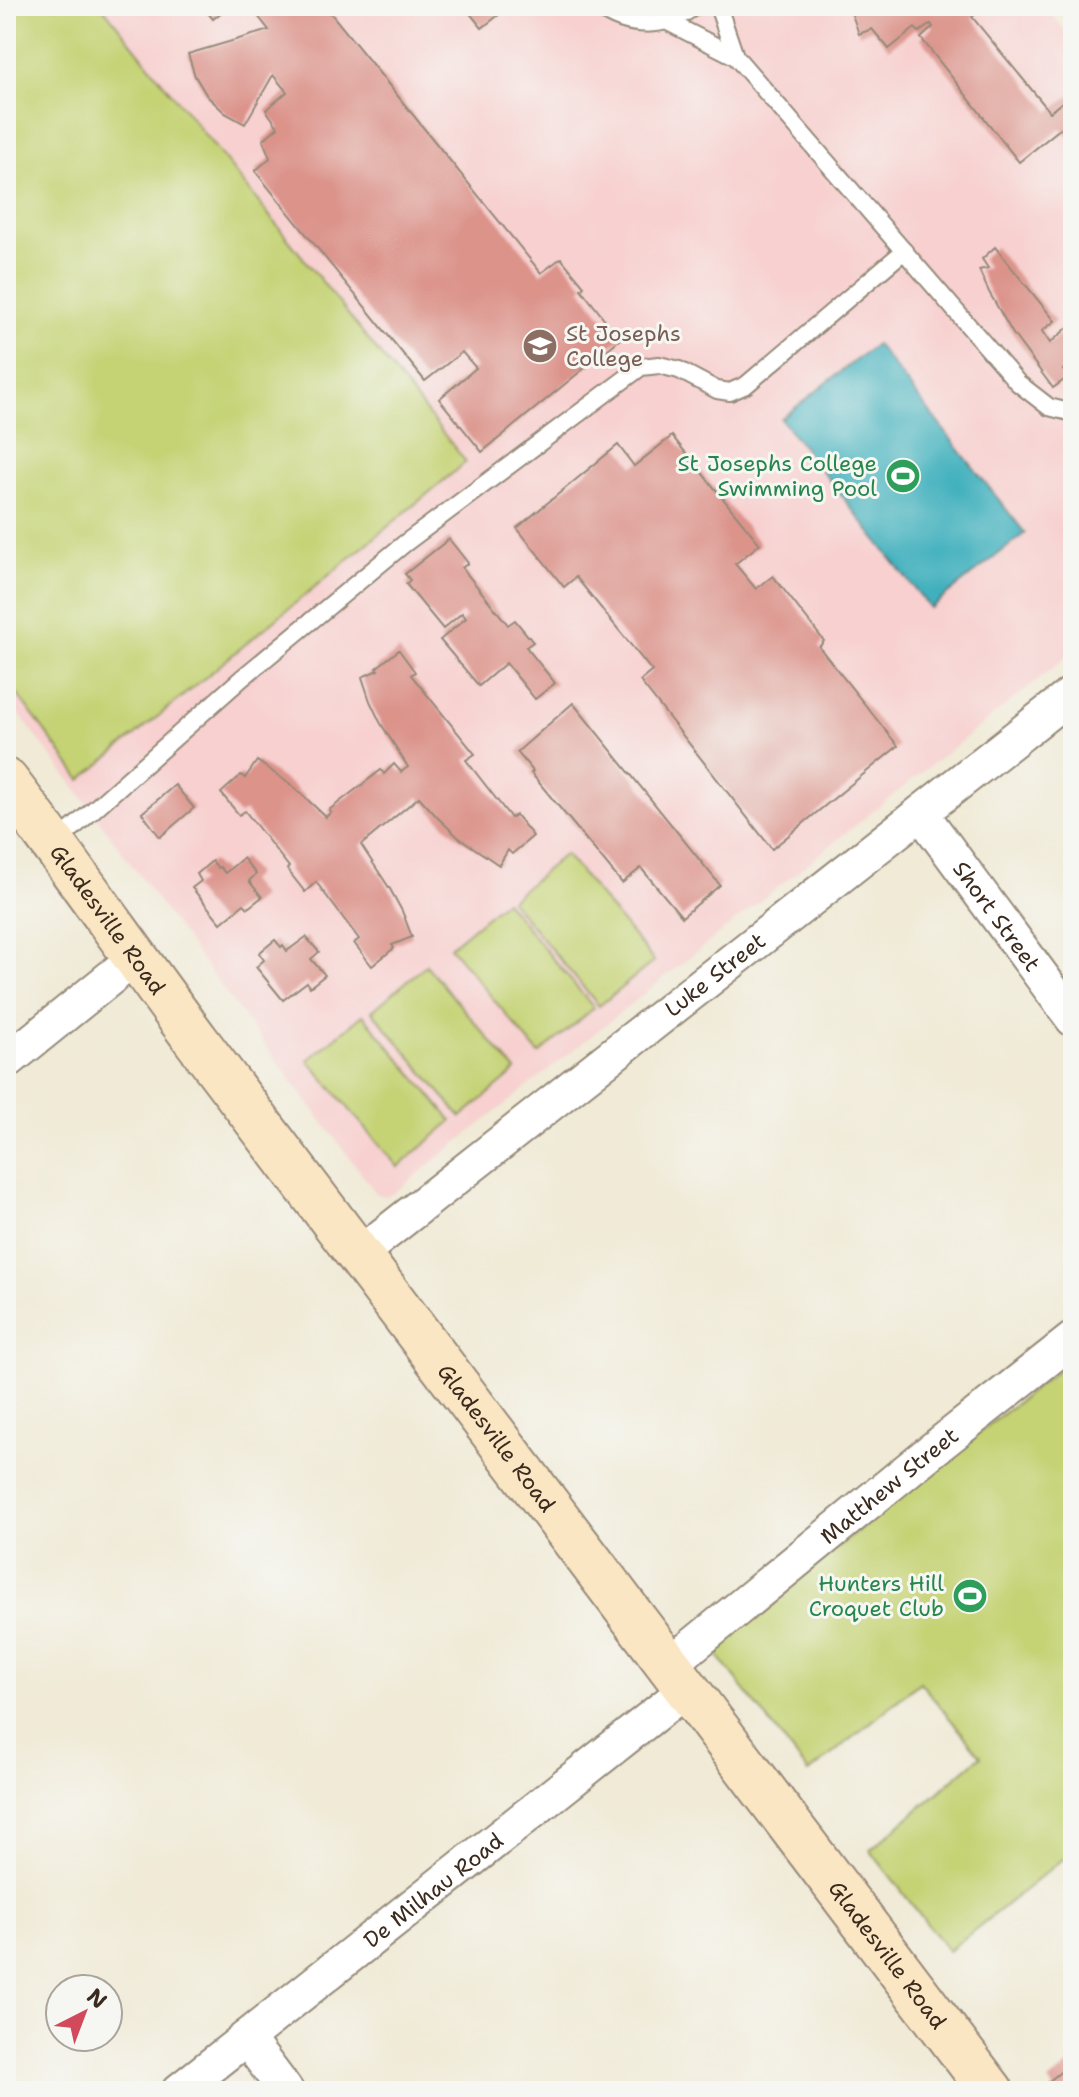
<svg xmlns="http://www.w3.org/2000/svg" width="1079" height="2097" viewBox="0 0 1079 2097" font-family="'Shantell Sans',sans-serif">
  <rect width="100%" height="100%" fill="#f6f6f2"/>
  <filter id="ink" filterUnits="userSpaceOnUse"><feTurbulence type="fractalNoise" baseFrequency=".0125" numOctaves="2"/><feDisplacementMap in="SourceGraphic" scale="16" xChannelSelector="R" yChannelSelector="G"/><feConvolveMatrix kernelMatrix="1 2 1 2 8 2 1 2 1" color-interpolation-filters="sRGB"/></filter>
  <filter id="wash" filterUnits="userSpaceOnUse"><feTurbulence type="fractalNoise" baseFrequency=".006" numOctaves="4" result="noise"/><feDisplacementMap in="SourceGraphic" scale="32" xChannelSelector="R" yChannelSelector="G"/><feGaussianBlur stdDeviation="1.8" result="paint"/><feColorMatrix in="noise" values="0 0 0 0 0 0 0 0 0 0 0 0 0 0 0 0 0 1.4 0 .05"/><feComposite in="paint" operator="in"/></filter>
  <g filter="url(#wash)">
    <rect width="100%" height="100%" fill="#f0ead6"/>
    <polygon fill="#f7d0cf" points="6,6 1045,6 1073,41 1073,652 394,1193 386,1196 377,1194 192,948 72,783 6,697"/>
    <g fill="#c5d375" stroke="#807e4a" stroke-width="2">
      <polygon points="6,6 102,6 466,462 81,780 6,679"/>
      <polygon points="565,854 654,961 599,1006 510,900"/>
      <polygon points="505,901 594,1008 539,1054 450,947"/>
      <polygon points="426,965 516,1071 461,1117 372,1011"/>
      <polygon points="363,1015 452,1121 398,1167 308,1060"/>
      <polygon points="1073,1357 1073,1860 1068,1855 948,1951 870,1850 981,1756 920,1682 809,1773 712,1648"/>
    </g>
    <polygon fill="#41b0bd" stroke="#3e6d6e" stroke-width="2" points="876,344 1025,533 930,608 781,419"/>
    <g id="blocks">
      <g fill="#db938a">
        <polygon points="202,6 229,6 213,19"/>
        <polygon points="250,6 325,6 541,273 561,258 584,286 581,289 620,339 482,452 439,399 476,368 462,352 425,381 255,171 270,158 263,140 278,127 266,110 287,92 273,75 245,124 225,113 207,96 195,76 188,54 269,30"/>
        <polygon points="464,6 510,6 482,28"/>
        <polygon points="849,6 985,6 972,17 1050,112 1073,93 1073,143 1061,128 1019,162 921,38 933,27 931,24 919,32 915,28 889,49 872,29 859,34"/>
        <polygon points="995,247 1055,321 1042,331 1050,343 1073,323 1073,376 1067,367 1063,370 1068,377 1053,388 1013,334 989,292 979,270 988,268 982,259"/>
        <polygon points="672,436 760,544 735,564 756,589 773,576 824,641 819,647 898,746 772,849 640,681 652,671 576,577 564,587 517,528 618,445 634,466"/>
        <polygon points="449,539 468,563 462,568 508,625 515,620 533,642 526,647 555,683 535,699 506,663 479,686 440,640 466,618 462,613 443,629 406,584 410,580 405,574"/>
        <polygon points="399,650 415,672 411,675 475,754 466,760 511,818 516,815 533,836 512,854 508,850 499,865 458,837 438,818 419,797 361,845 390,889 402,911 412,937 392,945 394,948 372,966 354,943 359,939 316,882 305,892 287,869 289,867 245,811 239,815 221,793 241,775 245,778 257,761 293,786 326,817 331,812 329,810 381,770 384,774 394,764 401,772 408,767 380,722 370,701 362,677 378,670 376,668"/>
        <polygon points="573,703 720,885 682,917 641,868 622,883 531,773 533,771 517,752"/>
        <polygon points="175,785 194,808 160,837 142,813"/>
        <polygon points="243,858 256,874 249,881 262,897 248,908 244,904 221,923 192,888 201,881 197,874 212,861 218,868 220,867 225,873"/>
        <polygon points="306,937 319,952 311,959 325,975 310,987 307,982 283,1000 256,967 264,960 259,953 275,940 281,947 283,945 287,951"/>
        <polygon points="1073,2062 1073,2091 1054,2091 1048,2082"/>
      </g>
    </g>
  </g>
  <g filter="url(#ink)">
    <use href="#blocks" fill-opacity="0" stroke="#968a7a" stroke-width="2"/>
    <g fill="none" stroke-linecap="round" stroke-linejoin="round">
      <defs>
        <g id="lane">
          <path d="M597,6C627,29 665,30 695,6"/>
          <polyline points="718,6 735,56"/>
          <polyline points="668,22 735,56 1018,383 1049,407 1073,413"/>
          <polyline points="56,843 242,678 404,544 641,367 659,365 679,370 717,390 730,392 746,385 904,251"/>
        </g>
        <g id="street">
          <path id="s1" d="M921,813L1073,1019"/>
          <polyline points="6,1062 135,958"/>
          <path id="s2" d="M358,1255L1073,693"/>
          <path id="s3" d="M669,1665L931,1451L1073,1339"/>
          <polyline points="246,2038 286,2091"/>
          <path id="s4" d="M179,2091L687,1689"/>
        </g>
        <g id="secondary">
          <path id="s5" d="M6,781C72,867 134,957 199,1044L991,2091"/>
        </g>
      </defs>
      <use href="#lane" stroke="#968a7a" stroke-width="20"/>
      <use href="#street" stroke="#968a7a" stroke-width="38"/>
      <use href="#secondary" stroke="#968a7a" stroke-width="48"/>
      <use href="#lane" stroke="#fff" stroke-width="16"/>
      <use href="#street" stroke="#fff" stroke-width="34"/>
      <use href="#secondary" stroke="#fbe6c4" stroke-width="44"/>
    </g>
  </g>
  <defs>
    <symbol id="school-disc" viewBox="-11 -11 22 22"><circle r="9.5" fill="#8d6e63" stroke="#f6f6f2"/><path d="M0-5L7-2L0 1L-7-2ZM-4 1L0 2.5L4 1V4Q0 6-4 4Z" fill="#fff"/></symbol>
    <symbol id="stadium-disc" viewBox="-11 -11 22 22"><circle r="9.5" fill="#2e9e5b" stroke="#f6f6f2"/><path d="M0-5a6.5 5 0 1 0 0 10a6.5 5 0 1 0 0-10ZM-3.5-1.8h7v3.6h-7Z" fill="#fff"/></symbol>
  </defs>
  <g fill-rule="evenodd">
    <use href="#school-disc" x="520" y="326" width="40" height="40"/>
    <use href="#stadium-disc" x="883" y="456" width="40" height="40"/>
    <use href="#stadium-disc" x="950" y="1576" width="40" height="40"/>
  </g>
  <g text-anchor="middle" stroke-width="6" stroke-linejoin="round" paint-order="stroke">
    <g font-size="22" fill="#785e54" stroke="#f6f6f2" text-anchor="start">
      <text x="566" y="341">St Josephs<tspan x="566" dy="25">College</tspan></text>
    </g>
    <g font-size="22" fill="#27864d" stroke="#f6f6f2" text-anchor="end">
      <text x="877" y="471">St Josephs College<tspan x="877" dy="25">Swimming Pool</tspan></text>
      <text x="944" y="1591">Hunters Hill<tspan x="944" dy="25">Croquet Club</tspan></text>
    </g>
    <g font-size="22" fill="#3b2a1e" stroke="#f6f6f2">
      <text dy="8" stroke="none"><textPath href="#s1" startOffset="128">Short Street</textPath></text>
      <text dy="8" stroke="none"><textPath href="#s5" startOffset="172">Gladesville Road</textPath></text>
      <text dy="8" stroke="none"><textPath href="#s2" startOffset="454">Luke Street</textPath></text>
      <text dy="8" stroke="none"><textPath href="#s5" startOffset="820">Gladesville Road</textPath></text>
      <text dy="8" stroke="none"><textPath href="#s3" startOffset="284">Matthew Street</textPath></text>
      <text dy="8" stroke="none"><textPath href="#s4" startOffset="324">De Milhau Road</textPath></text>
      <text dy="8" stroke="none"><textPath href="#s5" startOffset="1468">Gladesville Road</textPath></text>
    </g>
  </g>
  <rect width="1079" height="2097" fill="none" stroke="#f6f6f2" stroke-width="32"/>
  <g transform="translate(84 2013) rotate(42)"><circle r="38" fill="#f6f6f2" stroke="#aba49d" stroke-width="2"/>
  <path d="M0-6L14 30L0 20L-14 30Z" fill="#d1495b"/>
  <text y="-12" font-size="22" font-weight="bold" text-anchor="middle" fill="#3b2a1e">N</text>
  </g>
</svg>
